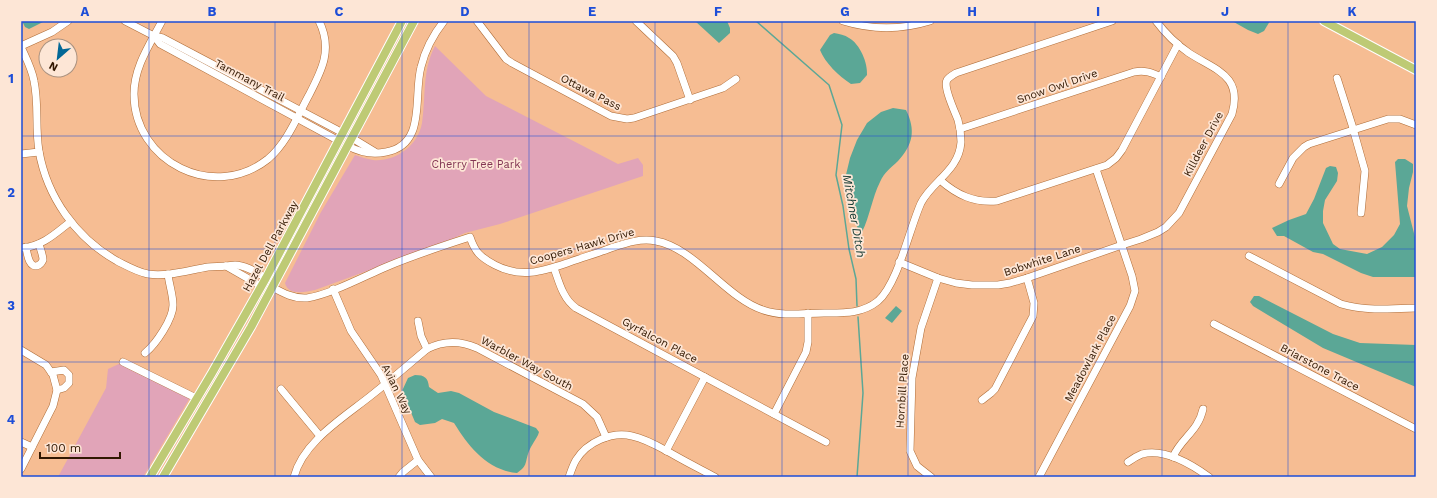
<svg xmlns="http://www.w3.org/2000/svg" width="1437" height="498" viewBox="0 0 1437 498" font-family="'Work Sans',sans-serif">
  <rect width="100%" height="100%" fill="#f6bd93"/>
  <g fill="#e1a4b8">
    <path d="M435,46L486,96L618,164L638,158L643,165V176L500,224L465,233L441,244L315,290C305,292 288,296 285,283L321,212L355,155C361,157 367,159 373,160C395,162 418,146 422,123C426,97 422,70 435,46Z"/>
    <polygon points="123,362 191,396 143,477 58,477 106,388 108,369"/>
  </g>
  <g fill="#5ba796">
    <polygon points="22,21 45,21 29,29 25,27"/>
    <polygon points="695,21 727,21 730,28 730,33 719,43"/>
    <polygon points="1232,21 1270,21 1264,31 1258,34 1248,30"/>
    <path d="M834,33C839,34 845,35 849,38C860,44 868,63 867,75L860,83L851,84C839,76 825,63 820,50L830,35Z"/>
    <path d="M893,108L906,110C916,130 913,145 898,161C890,169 885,171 880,182C872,198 870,216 862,232L858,230L854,212L844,183L850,158L857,140L867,123L881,112Z"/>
    <polygon points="1398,159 1405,159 1413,164 1413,172 1409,188 1407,206 1416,241 1416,277 1373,277 1361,273 1323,254 1313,252 1284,236 1277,236 1272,228 1289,220 1306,214 1314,199 1326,168 1330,166 1336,167 1338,173 1337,181 1325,200 1323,211 1323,223 1333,244 1340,249 1367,254 1382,247 1394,235 1400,224 1395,162"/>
    <polygon points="1254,296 1259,296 1333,334 1360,343 1416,345 1416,387 1323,348 1253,306 1250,302"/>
    <polygon points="896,306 902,311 892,323 885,318"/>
    <path d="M415,375C425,375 428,378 429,387L438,393L451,391L459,393L494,412L536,428L539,432L538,435C535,441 530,447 528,454C525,464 527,466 517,473C487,470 469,447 454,423L442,419L435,423L420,425L415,422L402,391L408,378Z"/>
  </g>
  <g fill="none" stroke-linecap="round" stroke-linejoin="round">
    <g stroke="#5ba796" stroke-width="1.5">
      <polyline points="756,21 829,85 842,125 836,175 843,206 849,249 856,279 857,306"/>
      <polyline points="857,477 863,393 858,317"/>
    </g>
    <defs>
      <g id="minor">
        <polyline points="125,21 154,36 163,38 343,133"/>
        <path d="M162,21C150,44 134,67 134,94C134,162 214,202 268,159C287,143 297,117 309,95C322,70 333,49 319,21"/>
        <polyline points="477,21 506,59 512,63 611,116 627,119 634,118 723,88 736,79"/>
        <polyline points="636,21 673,56 677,63 690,100"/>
        <path d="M843,21C872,30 901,30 930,21"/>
        <polyline points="154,36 160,44 339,141"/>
        <polyline points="21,46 52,32 68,21"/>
        <path d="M21,47C26,58 32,69 34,81C39,104 35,128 39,151C47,197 76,238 117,261C127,266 137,272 148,274C167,277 189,270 208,267C214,266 220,267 226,266C229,266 232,265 235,265C246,265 257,273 266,278"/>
        <polyline points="1337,78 1352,125 1365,171 1361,213"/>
        <path d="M960,129L1134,72C1144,70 1151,72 1161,77"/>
        <polyline points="352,138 375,152"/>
        <path d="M348,146C361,153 372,155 386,152C427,145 413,96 421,67C425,50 433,35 444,21"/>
        <polyline points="21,154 39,152"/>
        <path d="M940,180C957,195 974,203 997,201L1107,165L1116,158L1122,150L1178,44"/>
        <polyline points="1279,184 1293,158 1304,147 1309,144 1388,119 1400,119 1416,125"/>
        <path d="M26,247C27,253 29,270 39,265C41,264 42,262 43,260C43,255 40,248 39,244"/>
        <path d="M21,248C41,247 55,234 70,222"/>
        <path d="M1249,256L1341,304C1365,311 1391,309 1416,308"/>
        <path d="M899,262L938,278L956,283L972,285H998L1010,283L1027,278L1122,245L1141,239L1158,232L1166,227L1179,213L1232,114C1243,75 1215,70 1189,53C1176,44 1165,33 1156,21"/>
        <polyline points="226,266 261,286"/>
        <path d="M554,268C559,282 563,299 576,308L826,442"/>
        <path d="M272,287C283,293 294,299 307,298C329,295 365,276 386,267C414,255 442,246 470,237C475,252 480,257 495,265C522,279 543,271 570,262C584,257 598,253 611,248C626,243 640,238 656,241C695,248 726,298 763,310C783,317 804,313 824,313C843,313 862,314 878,301C898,283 909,230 921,203C932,181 959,171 961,142C961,134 960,127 958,120C955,112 943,87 947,80C949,77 953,75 956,73L1112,21"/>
        <polyline points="333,289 351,331 381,375 418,460 431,477"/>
        <polyline points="418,321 421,336 427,349"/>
        <polyline points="1214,324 1416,429"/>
        <polyline points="21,350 46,365 53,375 57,390 53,406 21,469"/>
        <path d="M145,353C156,344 173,319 173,305C173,295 169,284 168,274"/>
        <polyline points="123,362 196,398"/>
        <polyline points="51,372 64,370 69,375 69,383 64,388 57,390"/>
        <polyline points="281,389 320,436"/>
        <polyline points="982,400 991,393 995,389 1033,316 1034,303 1027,278"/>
        <polyline points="774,414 806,352 808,342 808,313"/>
        <polyline points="21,442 32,447"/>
        <polyline points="666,451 705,377"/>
        <path d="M1173,457C1181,438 1198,432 1203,409"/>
        <path d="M1128,462C1132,459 1137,456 1142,454C1165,448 1191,464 1209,477"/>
        <path d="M294,477C303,441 346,416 373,394C392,379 409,364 427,349C444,340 461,341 477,348L583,404L597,417L606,437"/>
        <polyline points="399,477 403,472 418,460"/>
        <path d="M569,477C571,471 573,465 576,460C587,442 612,431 632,436C647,439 661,448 674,455C688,463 702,470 715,477"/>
        <polyline points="931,477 917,466 910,451 912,378 921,328 938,278"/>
        <polyline points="1039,477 1130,306 1135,291 1132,276 1096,169"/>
      </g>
      <g id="major">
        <polyline points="1324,21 1416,70"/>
        <polyline points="150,477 212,373 266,278 402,21"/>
        <polyline points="163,477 251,327 414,21"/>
      </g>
    </defs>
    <use href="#minor" stroke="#af6d38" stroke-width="8"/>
    <use href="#major" stroke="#fff" stroke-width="10"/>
    <use href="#minor" stroke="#fff" stroke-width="7"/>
    <use href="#major" stroke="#beca75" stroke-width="8"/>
  </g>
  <path fill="none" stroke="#1d4ed8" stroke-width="1" stroke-opacity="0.55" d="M149,21V477M275,21V477M402,21V477M529,21V477M655,21V477M782,21V477M908,21V477M1035,21V477M1162,21V477M1288,21V477M21,136H1416M21,249H1416M21,362H1416"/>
  <g text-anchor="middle" stroke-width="3.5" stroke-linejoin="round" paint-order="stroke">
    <g font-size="11" fill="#311701" stroke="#fde6d6">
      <text transform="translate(250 80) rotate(28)" y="4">Tammany Trail</text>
      <text transform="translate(1057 86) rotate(-19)" y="4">Snow Owl Drive</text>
      <text transform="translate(591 92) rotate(27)" y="4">Ottawa Pass</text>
      <text transform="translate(1203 144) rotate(-62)" y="4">Killdeer Drive</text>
      <text transform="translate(270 246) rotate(-61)" y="4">Hazel Dell Parkway</text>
      <text transform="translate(582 246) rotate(-16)" y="4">Coopers Hawk Drive</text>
      <text transform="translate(1042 260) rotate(-18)" y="4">Bobwhite Lane</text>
      <text transform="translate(660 340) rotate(28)" y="4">Gyrfalcon Place</text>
      <text transform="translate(1090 358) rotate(-62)" y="4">Meadowlark Place</text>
      <text transform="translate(527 363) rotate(28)" y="4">Warbler Way South</text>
      <text transform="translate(1320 367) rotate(28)" y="4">Briarstone Trace</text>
      <text transform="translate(397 389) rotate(64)" y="4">Avian Way</text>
      <text transform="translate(902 391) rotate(-86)" y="4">Hornbill Place</text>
    </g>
    <g font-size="11" fill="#833654" stroke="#fde6d6">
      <text x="476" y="168">Cherry Tree Park</text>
    </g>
    <g font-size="12" font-style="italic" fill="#153a32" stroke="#fde6d6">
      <text transform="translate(854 216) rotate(80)" y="4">Mitchner Ditch</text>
    </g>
  </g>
  <rect width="1437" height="498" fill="none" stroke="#fde6d6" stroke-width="44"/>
  <g transform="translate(58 58) rotate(208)"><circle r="19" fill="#fde6d6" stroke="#ab9381"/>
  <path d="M0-3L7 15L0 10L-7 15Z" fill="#036897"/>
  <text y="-6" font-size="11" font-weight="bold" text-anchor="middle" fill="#311701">N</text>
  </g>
  <path d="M40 452v6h80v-6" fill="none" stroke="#311701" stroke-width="2"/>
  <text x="46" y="452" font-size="12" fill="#311701" stroke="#fde6d6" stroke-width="3" paint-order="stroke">100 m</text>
  <rect x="22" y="22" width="1393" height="454" fill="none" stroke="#1d4ed8" stroke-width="1.5"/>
  <g font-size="13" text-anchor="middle" font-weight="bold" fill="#1d4ed8">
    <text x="85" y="16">A</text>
    <text x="212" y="16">B</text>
    <text x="339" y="16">C</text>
    <text x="465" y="16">D</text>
    <text x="592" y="16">E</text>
    <text x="718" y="16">F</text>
    <text x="845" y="16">G</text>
    <text x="972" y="16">H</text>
    <text x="1098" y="16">I</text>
    <text x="1225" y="16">J</text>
    <text x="1352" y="16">K</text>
    <text x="11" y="83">1</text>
    <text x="11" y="197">2</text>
    <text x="11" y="310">3</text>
    <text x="11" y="424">4</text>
  </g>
</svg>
